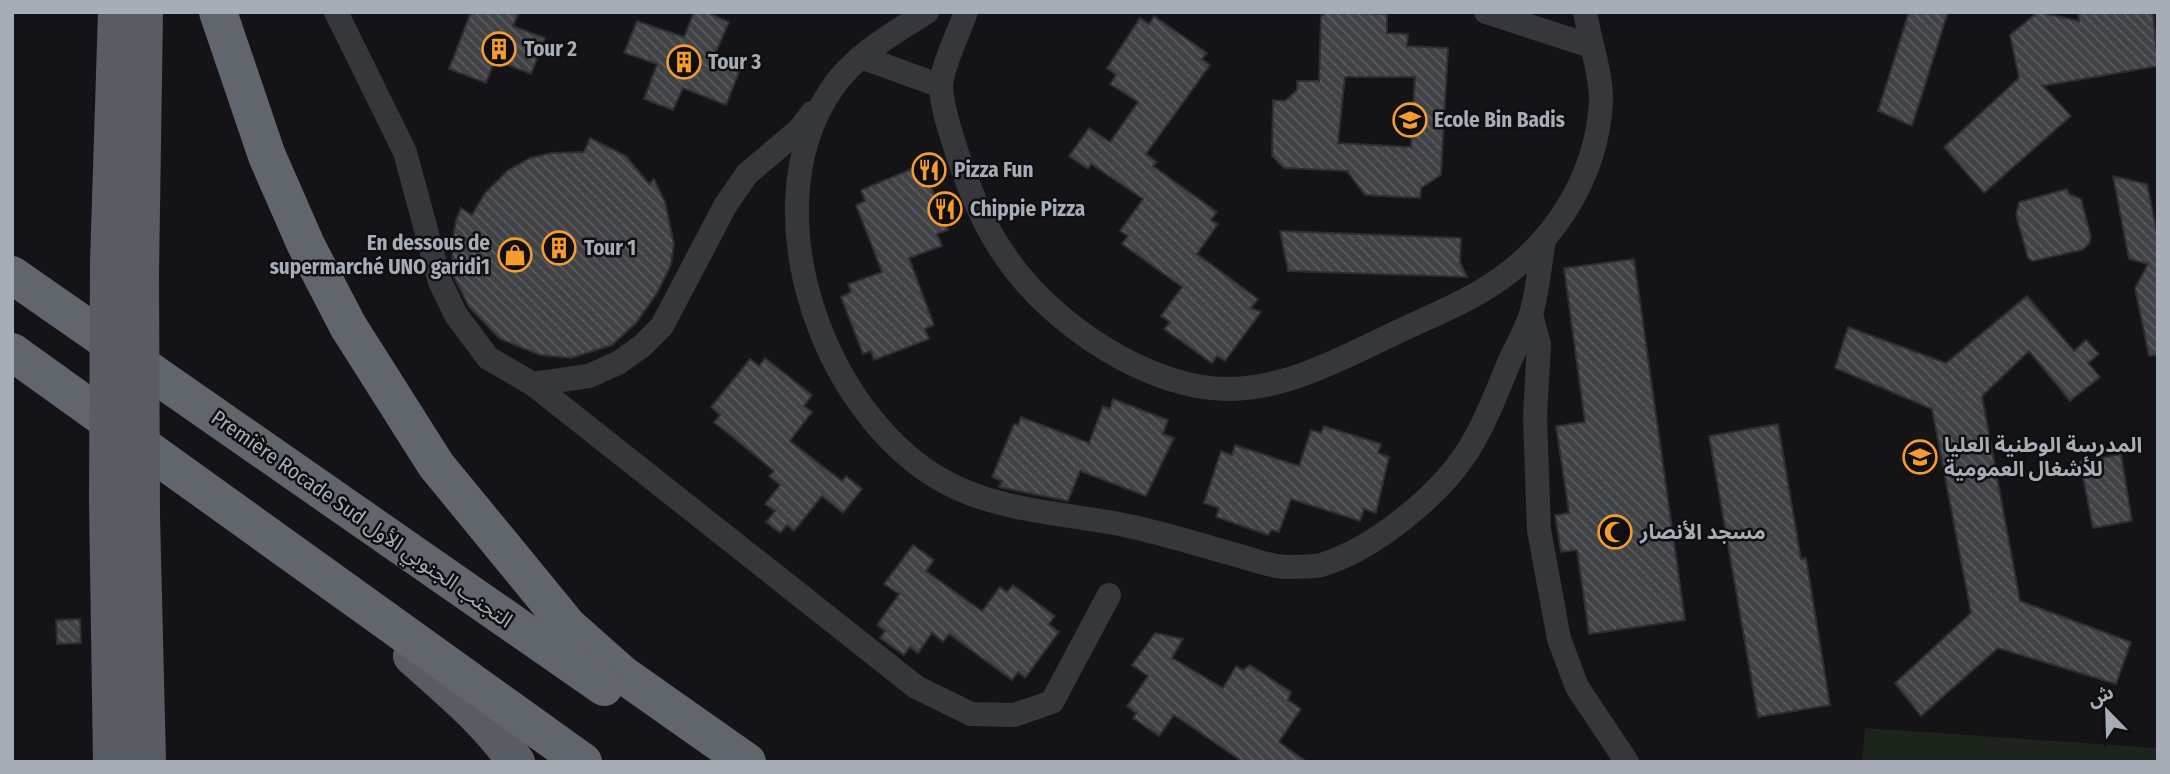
<svg xmlns="http://www.w3.org/2000/svg" width="2170" height="774" viewBox="0 0 2170 774" font-family="'Fira Sans Condensed','Noto Sans Arabic',sans-serif">
  <defs>
    <pattern id="building-back-hatch" width="6" height="6" patternUnits="userSpaceOnUse" patternTransform="scale(1.75)"><rect width="6" height="6" fill="#404246"/><path d="M-1 5l2 2M0 0l6 6M5-1l2 2" fill="none" stroke="#595b5e"/></pattern>
  </defs>
  <rect width="100%" height="100%" fill="#141416"/>
  <polygon fill="#1c241c" points="1865,728 2158,748 2158,762 1862,762"/>
  <g fill="url(#building-back-hatch)" stroke="#2e2e32" stroke-width="2" fill-rule="evenodd">
    <polygon points="471,12 519,12 513,26 545,38 531,74 495,60 486,83 449,69"/>
    <polygon points="694,12 706,12 729,22 712,61 739,72 726,105 683,88 673,110 644,99 657,64 624,53 637,21 684,37"/>
    <path d="M1328,12L1387,14V33L1408,34L1407,46L1448,48L1441,175L1421,188L1420,198L1365,195L1347,171L1284,168L1272,156L1273,100L1285,101L1297,90V81H1319L1321,16ZM1345,77H1415L1411,147L1338,143Z"/>
    <polygon points="1909,12 1948,12 1912,126 1878,111"/>
    <polygon points="2038,12 2079,21 2078,12 2153,12 2158,66 2043,86 2071,116 1984,193 1944,147 2019,78 2010,35"/>
    <polygon points="1154,16 1207,53 1202,59 1210,65 1146,154 1157,162 1153,166 1217,212 1211,220 1218,224 1197,254 1258,299 1251,308 1261,312 1225,361 1217,356 1212,363 1164,329 1170,322 1161,316 1182,287 1122,244 1128,236 1120,231 1143,199 1091,164 1088,169 1069,156 1089,128 1110,142 1138,102 1110,84 1116,75 1107,68 1140,18 1149,24"/>
    <polygon points="590,138 626,156 649,184 654,179 665,202 674,244 671,265 657,293 636,323 612,345 571,358 540,355 500,339 469,307 453,275 452,243 456,220 461,208 472,215 485,193 507,171 530,158 551,153 584,152"/>
    <polygon points="911,169 914,177 926,173 948,230 937,234 942,246 909,258 934,325 925,329 929,339 874,360 871,351 863,354 841,297 851,292 848,284 882,272 856,205 865,201 861,190"/>
    <polygon points="2113,176 2147,184 2158,237 2158,355 2149,356 2135,288 2148,264 2129,259"/>
    <polygon points="2067,189 2069,194 2081,199 2091,237 2089,244 2082,250 2033,261 2028,258 2016,215 2019,202"/>
    <polygon points="1280,231 1461,238 1460,262 1467,277 1288,271"/>
    <polygon points="1634,259 1685,620 1589,634 1577,550 1561,552 1555,515 1569,513 1556,426 1585,422 1564,268"/>
    <polygon points="2027,296 2074,351 2086,340 2099,354 2088,363 2100,377 2070,401 2029,351 1982,396 2020,601 2131,642 2116,684 1998,648 1921,716 1895,683 1971,613 1932,409 1835,368 1848,327 1946,363"/>
    <polygon points="765,358 812,395 804,406 812,412 790,441 842,481 846,476 862,489 843,513 822,496 794,531 787,525 780,533 766,522 775,511 765,504 780,485 769,476 774,471 714,422 720,415 711,407 750,359 759,366"/>
    <polygon points="1113,399 1168,420 1163,434 1174,438 1146,496 1080,471 1068,501 999,487 1002,481 992,477 1014,424 1018,425 1021,417 1089,443 1103,406 1110,409"/>
    <polygon points="1778,424 1801,559 1806,558 1830,705 1758,717 1709,436"/>
    <polygon points="1324,426 1381,444 1378,453 1389,457 1376,513 1364,509 1360,521 1291,499 1279,532 1272,530 1268,535 1216,517 1219,508 1204,503 1221,451 1232,455 1235,445 1299,466 1311,430 1321,433"/>
    <polygon points="2121,454 2132,521 2093,528 2080,462"/>
    <polygon points="913,545 934,560 926,571 982,611 1000,587 1007,592 1013,585 1055,616 1049,624 1059,632 1025,678 1018,672 1012,680 949,634 943,642 932,633 918,653 910,647 904,655 880,638 885,631 877,625 899,594 884,584"/>
    <polygon points="80,619 81,643 57,644 56,620"/>
    <polygon points="1155,633 1183,639 1172,658 1223,688 1236,666 1243,670 1250,665 1291,692 1288,700 1301,709 1279,742 1307,762 1243,762 1174,715 1159,736 1133,718 1136,713 1127,706 1148,676 1132,665"/>
  </g>
  <g fill="none" stroke-linecap="round" stroke-linejoin="round">
    <g stroke="#35373b" stroke-width="24">
      <polyline points="336,12 405,152 440,282 456,315 488,358 533,384 589,376 618,363 642,346 662,326 725,206 747,174 799,130 812,113"/>
      <path d="M927,12C894,33 853,56 831,90C748,213 827,428 957,488C1011,513 1076,514 1133,527C1169,535 1204,546 1240,556C1254,560 1271,567 1287,567C1297,567 1311,567 1321,565C1372,550 1438,497 1467,452C1485,424 1498,389 1511,358C1518,344 1526,329 1531,314C1538,290 1540,263 1544,239"/>
      <path d="M966,12C959,32 941,68 941,87C942,109 951,133 957,153C970,191 984,227 1008,260C1052,324 1151,391 1231,389C1288,388 1340,359 1391,335C1421,320 1454,308 1483,290C1550,250 1597,180 1601,101C1602,76 1589,38 1585,12"/>
      <polyline points="1486,12 1591,46"/>
      <polyline points="861,57 941,86"/>
      <polyline points="1531,314 1539,345 1535,416 1539,530 1559,639 1577,687 1627,762"/>
      <polyline points="533,384 916,687 971,714 1014,715 1052,702 1109,595"/>
    </g>
    <g stroke="#595c63" stroke-width="38">
      <polyline points="109,263 117,12"/>
      <polyline points="140,274 144,12"/>
      <polyline points="108,499 112,762"/>
      <polyline points="141,516 147,762"/>
      <path d="M412,656C450,690 487,720 516,762"/>
    </g>
    <g stroke="#61656c" stroke-width="38">
      <polyline points="218,12 267,156 306,245 348,326 436,465 568,626 622,674 747,762"/>
      <polyline points="12,275 604,687"/>
      <polyline points="12,352 583,762"/>
    </g>
    <g stroke="#595c63" stroke-width="38">
      <polyline points="140,274 141,516"/>
      <polyline points="108,499 109,263"/>
    </g>
  </g>
  <defs>
    <symbol id="building-ring" viewBox="-11 -11 22 22"><circle r="9.5" fill="#0f0f11" stroke="#f59c2d" stroke-width="1.5"/><path d="M-4-6H4V6H1V3H-1V6H-4ZM-2.5-4.3h1.7v1.8h-1.7ZM.8-4.3h1.7v1.8H.8ZM-2.5-1h1.7V.8h-1.7ZM.8-1h1.7V.8H.8Z" fill="#f59c2d"/></symbol>
    <symbol id="school-ring" viewBox="-11 -11 22 22"><circle r="9.5" fill="#0f0f11" stroke="#f59c2d" stroke-width="1.5"/><path d="M0-5L7-2L0 1L-7-2ZM-4 1L0 2.5L4 1V4Q0 6-4 4Z" fill="#f59c2d"/></symbol>
    <symbol id="restaurant-ring" viewBox="-11 -11 22 22"><circle r="9.5" fill="#0f0f11" stroke="#f59c2d" stroke-width="1.5"/><path d="M-5-6h1v4h1v-4h1v4h1v-4h1v5L-1.5 .5V6h-2V.5L-5-1ZM5-6V6H3V1.5H1.5Q1.5-4 5-6Z" fill="#f59c2d"/></symbol>
    <symbol id="shop-ring" viewBox="-11 -11 22 22"><circle r="9.5" fill="#0f0f11" stroke="#f59c2d" stroke-width="1.5"/><path d="M-5-2.5h2.3a2.7 3.5 0 0 1 5.4 0H5L5.5 6h-11ZM-1.5-2.5h3a1.5 2.3 0 0 0-3 0Z" fill="#f59c2d"/></symbol>
    <symbol id="university-ring" viewBox="-11 -11 22 22"><circle r="9.5" fill="#0f0f11" stroke="#f59c2d" stroke-width="1.5"/><path d="M0-5L7-2L0 1L-7-2ZM-4 1L0 2.5L4 1V4Q0 6-4 4Z" fill="#f59c2d"/></symbol>
    <symbol id="mosque-ring" viewBox="-11 -11 22 22"><circle r="9.5" fill="#0f0f11" stroke="#f59c2d" stroke-width="1.5"/><path d="M3.5-4.9A6 6 0 1 0 3.5 4.9A5 5 0 1 1 3.5-4.9Z" fill="#f59c2d"/></symbol>
  </defs>
  <g fill-rule="evenodd">
    <use href="#building-ring" x="480" y="30" width="38" height="38"/>
    <use href="#building-ring" x="665" y="43" width="38" height="38"/>
    <use href="#school-ring" x="1391" y="101" width="38" height="38"/>
    <use href="#restaurant-ring" x="910" y="151" width="38" height="38"/>
    <use href="#restaurant-ring" x="926" y="190" width="38" height="38"/>
    <use href="#building-ring" x="540" y="229" width="38" height="38"/>
    <use href="#shop-ring" x="496" y="236" width="38" height="38"/>
    <use href="#university-ring" x="1901" y="438" width="38" height="38"/>
    <use href="#mosque-ring" x="1596" y="513" width="38" height="38"/>
  </g>
  <g text-anchor="middle" stroke-width="5" stroke-linejoin="round" paint-order="stroke">
    <g font-size="21" font-weight="bold" fill="#a6adb7" stroke="#0f0f11" text-anchor="start">
      <text x="524" y="56">Tour 2</text>
      <text x="708" y="69">Tour 3</text>
      <text x="1434" y="127">Ecole Bin Badis</text>
      <text x="954" y="177">Pizza Fun</text>
      <text x="970" y="216">Chippie Pizza</text>
      <text x="490" y="250" text-anchor="end">En dessous de<tspan x="490" dy="24">supermarché UNO garidi1</tspan></text>
      <text x="584" y="255">Tour 1</text>
      <text x="1944" y="452">المدرسة الوطنية العليا<tspan x="1944" dy="24">للأشغال العمومية</tspan></text>
      <text x="1640" y="539">مسجد الأنصار</text>
    </g>
    <g font-size="21" fill="#a6adb7" stroke="#0f0f11">
      <text transform="translate(362 519) rotate(35)" y="7">Première Rocade Sud التجنب الجنوبي الأول</text>
    </g>
  </g>
  <rect width="2170" height="774" fill="none" stroke="#a6adb7" stroke-width="28"/>
  <g transform="translate(2107 711) rotate(337)" stroke="#0f0f11" stroke-width="5" paint-order="stroke">
  <path d="M0-5L12 26L0 18L-12 26Z" fill="#a6adb7"/>
  <text y="-10" font-size="19" font-weight="bold" text-anchor="middle" fill="#a6adb7">ش</text>
  </g>
</svg>
